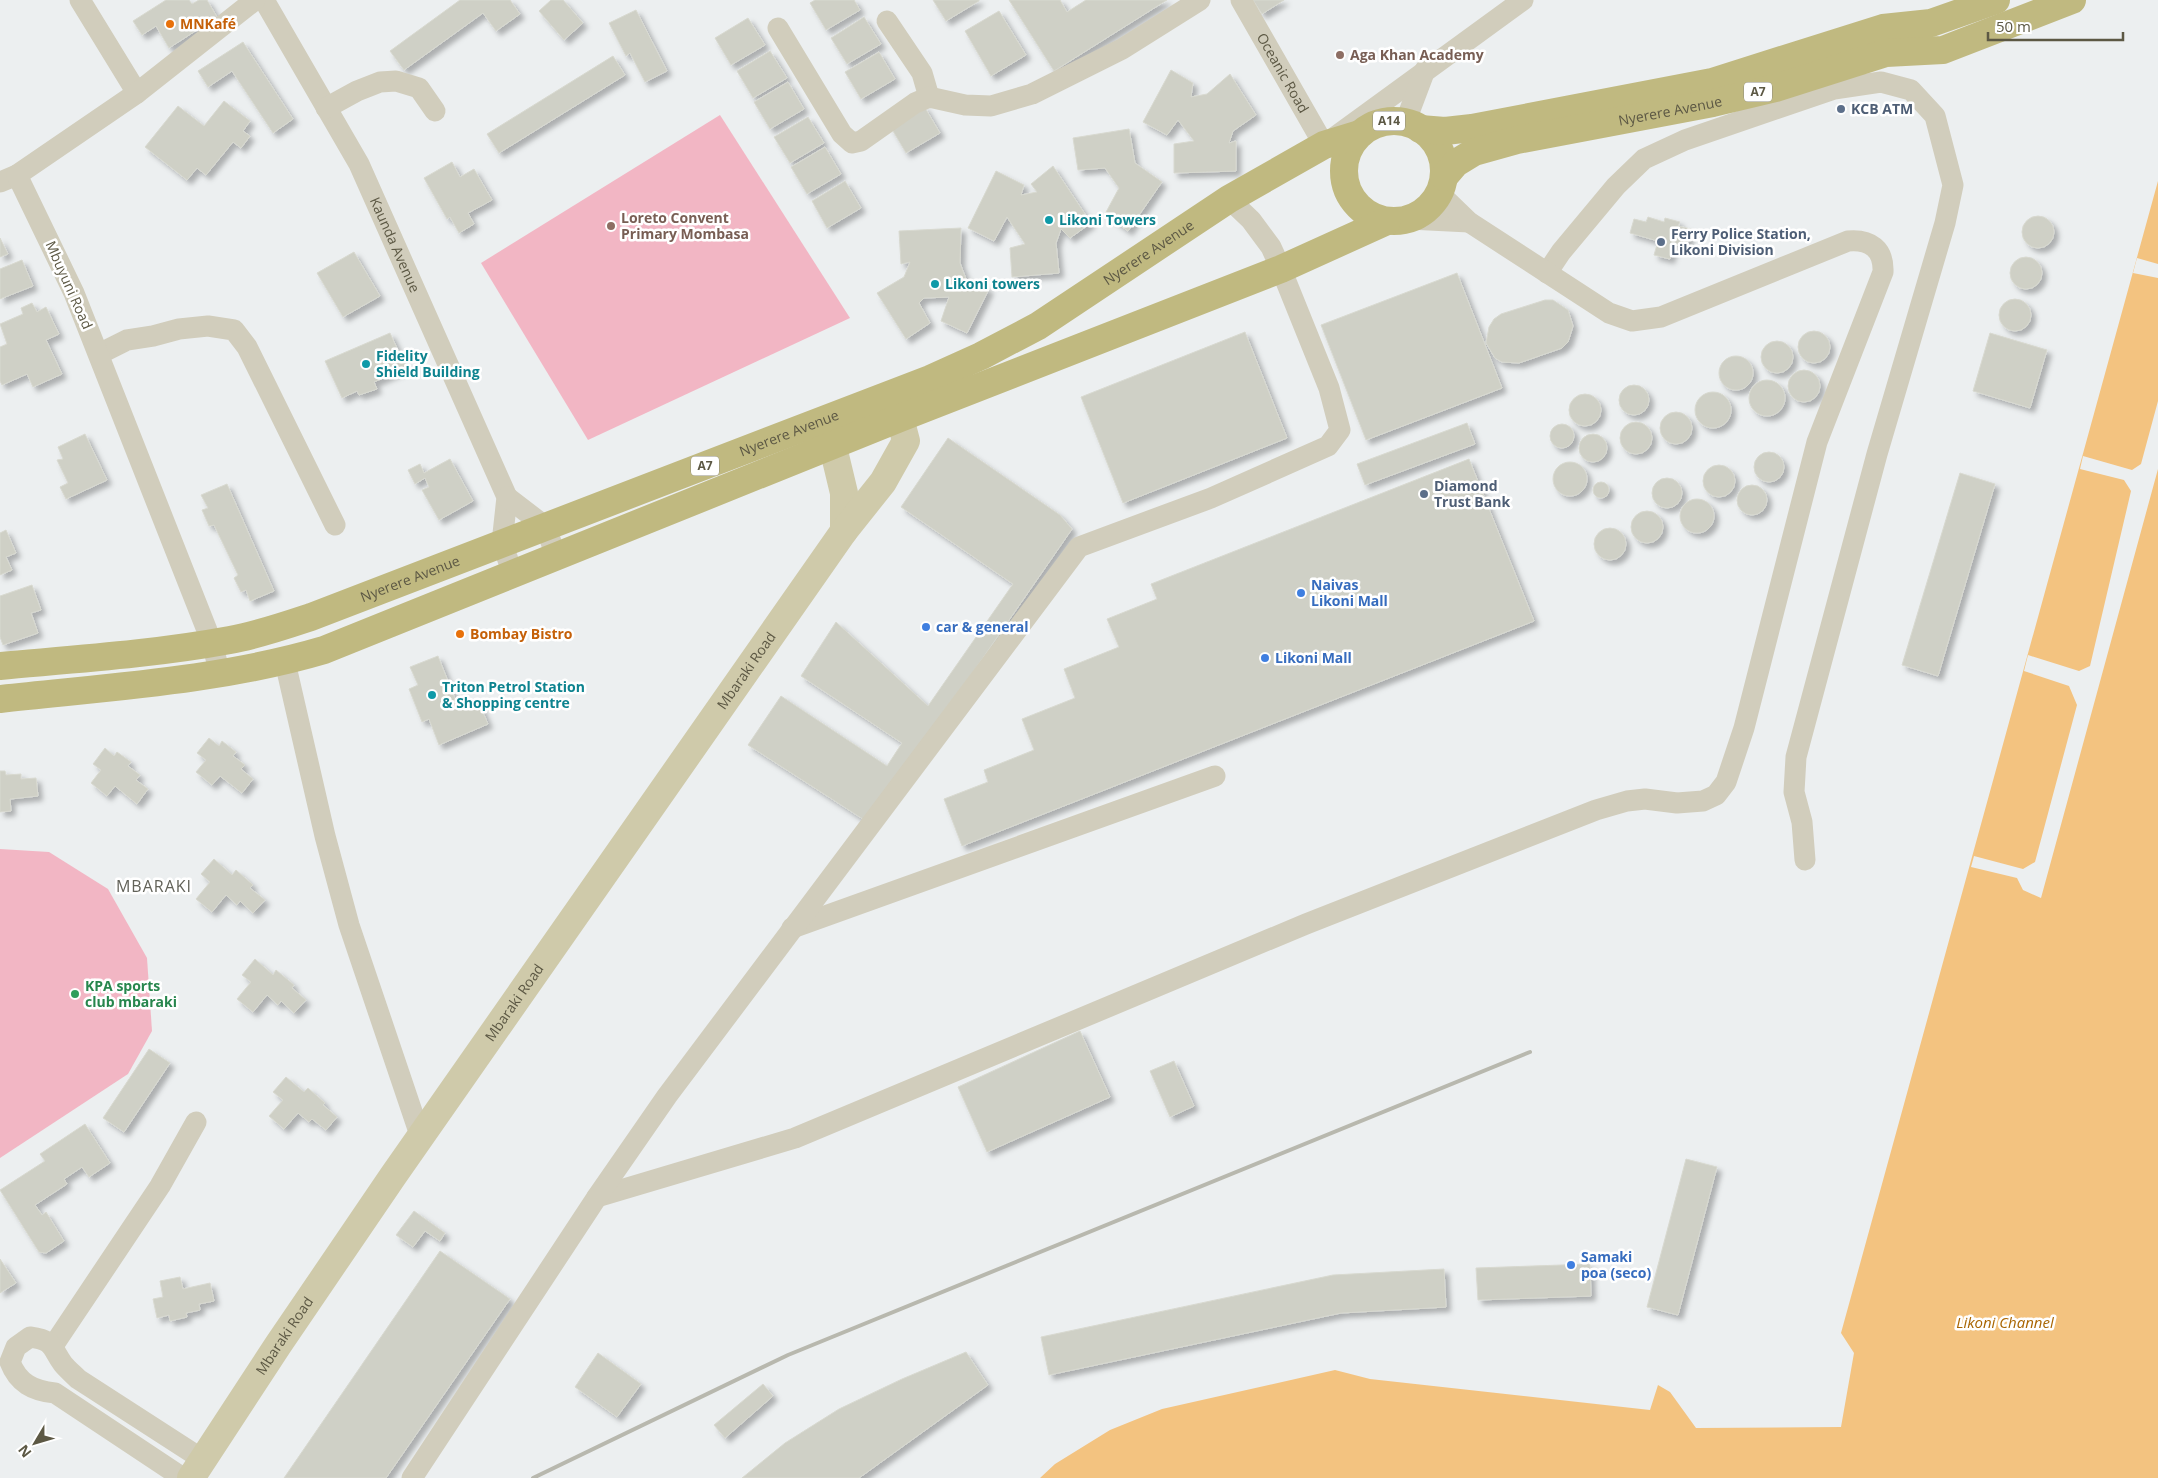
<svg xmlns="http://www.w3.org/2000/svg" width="2158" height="1478" viewBox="0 0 2158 1478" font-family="'Open Sans',sans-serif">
  <defs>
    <filter id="shadow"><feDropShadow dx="4.5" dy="4.5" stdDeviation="2.5" flood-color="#0004"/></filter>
  </defs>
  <rect width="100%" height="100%" fill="#eceff0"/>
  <g fill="#f2b6c4">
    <polygon points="720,115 850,318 588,440 481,263"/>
    <polygon points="0,849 49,852 108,889 147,958 152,1031 128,1074 0,1158"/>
  </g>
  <polygon fill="#f3c380" points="2158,181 2158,1478 1040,1478 1055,1464 1110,1430 1162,1409 1335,1370 1370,1379 1650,1410 1658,1385 1670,1392 1696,1428 1841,1427 1854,1353 1841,1333"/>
  <g fill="#eceff0">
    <polygon points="2137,258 2158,264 2158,278 2133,273"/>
    <polygon points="2158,401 2158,469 2041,898 2023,890 2017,878 1971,867 1974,856 2023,869 2035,862 2077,705 2069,686 2024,671 2028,655 2079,671 2090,666 2131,491 2124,480 2080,469 2083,456 2132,470 2141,464"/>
  </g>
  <g fill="#cfd0c6" stroke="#d8d9d0" filter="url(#shadow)">
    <polygon points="166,0 189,0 192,4 199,0 207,0 217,17 169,48 156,26 142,35 133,21"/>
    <polygon points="460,0 510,0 520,14 496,31 483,13 404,70 390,51"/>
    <polygon points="551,0 563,0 583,23 564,40 539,11"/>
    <polygon points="815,0 854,0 860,10 826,30 810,3"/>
    <polygon points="933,0 979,0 979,1 946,21"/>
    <polygon points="1009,0 1060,0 1067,12 1086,0 1167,0 1054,71"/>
    <polygon points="1253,0 1284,0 1262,14"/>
    <polygon points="636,10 667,71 645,82 630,53 626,56 609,23"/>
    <polygon points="999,11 1026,55 991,76 965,31"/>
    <polygon points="864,17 881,44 847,64 831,38"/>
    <polygon points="748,18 765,45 731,65 715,38"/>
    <polygon points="243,42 293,119 273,133 232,71 208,87 198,71"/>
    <polygon points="770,51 787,78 753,98 737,71"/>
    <polygon points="879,52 895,79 861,99 845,72"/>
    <polygon points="613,56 625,75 499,153 487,134"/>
    <polygon points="1171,70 1193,83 1191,97 1207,94 1230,74 1256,115 1233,131 1229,143 1236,141 1236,171 1174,173 1174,144 1194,141 1178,120 1167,135 1143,122"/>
    <polygon points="788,82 804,109 770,129 754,102"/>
    <polygon points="224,101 250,121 243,131 250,136 241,148 233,142 206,175 197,168 187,180 145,147 178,106 204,126"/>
    <polygon points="924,106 940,133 906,153 890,126"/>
    <polygon points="808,117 824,143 790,163 774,137"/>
    <polygon points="1129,129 1135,163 1162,182 1128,231 1105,214 1119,188 1105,168 1078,170 1073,138"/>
    <polygon points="825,147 841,174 807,194 791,167"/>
    <polygon points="452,162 460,177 474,169 492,200 468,213 474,224 459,233 450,217 447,219 424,178"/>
    <polygon points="1053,166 1091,223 1070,238 1061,229 1056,243 1059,273 1012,277 1010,248 1025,244 1007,217 994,241 968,228 996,171 1024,185 1021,195 1037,192 1031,184"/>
    <polygon points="845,181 861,208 827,228 812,201"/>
    <circle cx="2038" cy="232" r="16"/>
    <polygon points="1648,217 1664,222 1665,218 1680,222 1678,226 1691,229 1686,248 1674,244 1670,259 1654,255 1658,241 1630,233 1634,219 1646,222"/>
    <polygon points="961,228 960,263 966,279 989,289 967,333 941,321 949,297 924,298 919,303 930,323 906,339 877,293 904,277 910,262 901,264 899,231"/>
    <polygon points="0,238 8,254 0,257"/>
    <polygon points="354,252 380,296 343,317 317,273"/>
    <circle cx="2026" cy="273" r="16"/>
    <polygon points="22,260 33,286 0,299 0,269"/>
    <polygon points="1457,273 1502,388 1366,440 1321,325"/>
    <circle cx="2015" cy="315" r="16"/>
    <polygon points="1545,300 1553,300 1568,310 1573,326 1568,342 1562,348 1519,363 1502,362 1495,358 1486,343 1489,327 1494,319 1501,314"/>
    <polygon points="32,303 37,312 46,307 59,334 46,340 62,374 33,387 27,374 2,385 0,381 0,347 7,344 0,324 23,314 21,308"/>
    <circle cx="1814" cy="347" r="16"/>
    <polygon points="1245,332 1287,438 1123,503 1081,397"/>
    <polygon points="390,333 406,368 374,382 377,389 359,395 357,391 342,398 325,361"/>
    <polygon points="1990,333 2047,350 2030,408 1973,391"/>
    <circle cx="1777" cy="357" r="16"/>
    <circle cx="1736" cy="373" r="17"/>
    <circle cx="1804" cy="386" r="16"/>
    <circle cx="1767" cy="398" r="18"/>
    <circle cx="1634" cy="400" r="15"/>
    <circle cx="1713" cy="410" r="18"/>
    <circle cx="1585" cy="410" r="16"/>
    <circle cx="1676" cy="428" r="16"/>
    <circle cx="1636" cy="438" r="16"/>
    <polygon points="1467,423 1475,444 1365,485 1357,464"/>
    <circle cx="1562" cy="436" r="12"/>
    <polygon points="85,434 107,480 66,499 60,487 68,483 57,460 63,459 58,447"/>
    <circle cx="1593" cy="448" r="14"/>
    <polygon points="948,438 1060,515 1072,529 942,717 866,821 748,745 781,696 887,766 902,743 801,676 836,622 928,706 1013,584 901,507"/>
    <circle cx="1769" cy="467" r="15"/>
    <polygon points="450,459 473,501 439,520 422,490 429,487 425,478 415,484 408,470 420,464 424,473"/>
    <polygon points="1469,459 1534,621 962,846 944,799 988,782 984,770 1034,750 1022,719 1075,698 1064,669 1119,647 1107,619 1157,599 1151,584"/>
    <circle cx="1570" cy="479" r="17"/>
    <circle cx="1719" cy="481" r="16"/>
    <polygon points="1960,473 1995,484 1938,676 1902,665"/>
    <circle cx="1667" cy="493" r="15"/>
    <circle cx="1601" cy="490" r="8"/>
    <polygon points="227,484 274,591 250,601 246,590 241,592 234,578 238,575 214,525 209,526 202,510 208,508 201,495"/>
    <circle cx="1752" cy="500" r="15"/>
    <circle cx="1697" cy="516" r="17"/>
    <circle cx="1647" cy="527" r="16"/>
    <circle cx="1610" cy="544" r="16"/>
    <polygon points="6,530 16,553 6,557 12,570 0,575 0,533"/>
    <polygon points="32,585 41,610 31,613 38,633 3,645 0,637 0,596"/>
    <polygon points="438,656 459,709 478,701 488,724 439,745 429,719 422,722 409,689 418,685 410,667"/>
    <polygon points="209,738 219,746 222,741 236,752 233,756 245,765 241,769 253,779 242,793 220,776 212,785 196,772 206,760 197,753"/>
    <polygon points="105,748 114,756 117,752 131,762 128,766 140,775 136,780 148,789 137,804 115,786 107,796 91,783 101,770 93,764"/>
    <polygon points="0,771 5,771 6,775 21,774 21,779 36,778 38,796 10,799 11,811 0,812"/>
    <polygon points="214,859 232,875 236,870 253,885 250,888 265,900 253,913 240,901 237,905 226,895 212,912 196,899 210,882 201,874"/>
    <polygon points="255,959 273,975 276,970 294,985 292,988 306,1000 294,1013 281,1001 278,1005 267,995 253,1012 237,999 251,982 242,975"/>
    <polygon points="1080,1031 1110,1097 987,1152 958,1087"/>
    <polygon points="149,1049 170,1063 124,1132 103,1118"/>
    <polygon points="1174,1061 1194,1106 1170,1117 1150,1071"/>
    <polygon points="286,1077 304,1092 308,1088 325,1103 323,1105 337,1117 326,1130 312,1119 309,1122 298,1113 284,1129 269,1116 283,1100 273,1092"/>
    <polygon points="85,1124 110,1163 89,1177 82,1167 64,1179 67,1184 35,1205 42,1215 46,1212 64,1241 46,1253 39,1252 0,1190 45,1161 40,1154"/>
    <polygon points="1686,1159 1717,1167 1678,1315 1647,1307"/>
    <polygon points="414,1211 445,1233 440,1241 425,1231 413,1247 396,1235"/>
    <polygon points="440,1251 510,1299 386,1478 284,1478"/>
    <polygon points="0,1259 16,1283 0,1293"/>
    <polygon points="1590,1264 1591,1296 1478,1300 1476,1268"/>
    <polygon points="1444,1269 1446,1307 1341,1313 1049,1375 1041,1337 1333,1275"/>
    <polygon points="180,1277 183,1289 210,1283 214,1301 199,1304 200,1310 186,1313 187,1317 170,1321 169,1315 157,1318 153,1299 163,1297 160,1281"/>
    <polygon points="966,1352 988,1385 859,1478 742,1478 785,1443 839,1409 902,1379"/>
    <polygon points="598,1353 641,1384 617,1417 575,1387"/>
    <polygon points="763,1384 773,1396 725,1438 714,1425"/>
  </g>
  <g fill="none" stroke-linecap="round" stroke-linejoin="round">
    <g stroke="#d1cdbc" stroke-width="21">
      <polyline points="80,0 137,93"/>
      <path id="s1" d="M264,0L359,164L507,497L502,543L513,574"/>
      <path id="s2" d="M1241,0L1324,145L1523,0"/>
      <polyline points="887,21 922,73 929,97"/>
      <polyline points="778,28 842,134 852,143 861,141 915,103 929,97 965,105 991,106 1032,94 1122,49 1200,0"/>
      <polyline points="326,108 357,91 380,82 396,81 419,88 435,111"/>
      <polyline points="1405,123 1425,70"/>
      <polyline points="0,182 17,175"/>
      <polyline points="1409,219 1469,222"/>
      <polyline points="1547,273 1561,252 1616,186 1644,159 1685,140 1834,89 1881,82 1911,90 1935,116 1953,185 1945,223 1877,454 1796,757 1794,792 1802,822 1805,860"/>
      <polyline points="99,354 127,340 153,336 179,329 208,326 234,330 247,347 335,525"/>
      <polyline points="507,497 546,527 556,557"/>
      <polyline points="285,662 325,836 349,925 421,1138"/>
      <polyline points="220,674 212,643 74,293 17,175 137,93 255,0"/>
      <polyline points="792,928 1215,776"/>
      <path d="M597,1197L795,1138L1306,924L1596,810L1627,801L1645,799L1677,803L1703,801L1716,795L1726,782L1744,728L1817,442L1883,272C1884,249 1870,239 1848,241L1661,317L1632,321L1609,313L1469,222L1439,193"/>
      <polyline points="53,1346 160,1186 196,1122"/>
      <path d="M183,1478L55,1393C33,1391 18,1383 10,1362L16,1347L30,1337C54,1340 51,1347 63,1364C67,1369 73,1374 78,1379L205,1461"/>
      <polyline points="412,1478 597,1197 667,1096 1079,547 1211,498 1328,446 1340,430 1329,388 1281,269 1271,247 1251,220 1229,199"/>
    </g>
    <g stroke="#cfcaaa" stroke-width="28">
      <polyline points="827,422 844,493 844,531"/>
      <path id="s3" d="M191,1478L278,1345L393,1176L844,531L883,482L906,441L894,395"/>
    </g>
    <g stroke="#c0b980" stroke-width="28">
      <circle cx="1394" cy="171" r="50"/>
      <polyline points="1420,129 1445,131 1472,128 1712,82 1883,28 1931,23 1996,0"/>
      <path id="s4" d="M1444,177L1456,163L1474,152L1517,140L1713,103L1776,88L1886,53L1943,50L2072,0"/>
      <path id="s5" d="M0,666C77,659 154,654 230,640C258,635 284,626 311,617L930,379L981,356L1038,326L1229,199L1324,145L1360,134"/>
      <path d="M0,699C108,687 219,681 324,650L900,418L1281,269L1387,221"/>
    </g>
    <polyline stroke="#b8b8ae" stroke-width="4" points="533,1478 788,1355 1530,1052"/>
  </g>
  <g fill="#e8710a" stroke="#fff" stroke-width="2">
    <circle cx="170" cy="24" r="5"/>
    <circle cx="460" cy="634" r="5"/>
  </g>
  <g fill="#8d6e63" stroke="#fff" stroke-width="2">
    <circle cx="1340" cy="55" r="5"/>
    <circle cx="611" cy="226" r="5"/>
  </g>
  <g fill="#5c6f8a" stroke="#fff" stroke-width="2">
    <circle cx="1841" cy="109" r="5"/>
    <circle cx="1661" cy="242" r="5"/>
    <circle cx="1424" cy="494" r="5"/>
  </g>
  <g fill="#0f9aa8" stroke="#fff" stroke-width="2">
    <circle cx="1049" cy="220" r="5"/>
    <circle cx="935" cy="284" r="5"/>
    <circle cx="366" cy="364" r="5"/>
    <circle cx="432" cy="695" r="5"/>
  </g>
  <g fill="#3f7fe0" stroke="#fff" stroke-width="2">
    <circle cx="1301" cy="593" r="5"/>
    <circle cx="926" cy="627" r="5"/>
    <circle cx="1265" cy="658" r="5"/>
    <circle cx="1571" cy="1265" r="5"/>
  </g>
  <circle fill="#2e9e5b" stroke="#fff" stroke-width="2" cx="75" cy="994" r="5"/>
  <g text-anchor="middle" stroke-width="5" stroke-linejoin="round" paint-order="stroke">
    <g fill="#fff" stroke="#8d8a7c" stroke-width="1">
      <rect x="1744" y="82.5" width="28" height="19" rx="4"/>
      <rect x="1373" y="111.5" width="32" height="19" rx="4"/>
      <rect x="691" y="456.5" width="28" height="19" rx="4"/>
    </g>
    <g font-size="12" font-weight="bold" fill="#5c5844">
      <text x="1758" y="96">A7</text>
      <text x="1389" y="125">A14</text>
      <text x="705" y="470">A7</text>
    </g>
    <g font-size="14" font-weight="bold" fill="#c56008" stroke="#fff" text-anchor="start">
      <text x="180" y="29">MNKafé</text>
      <text x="470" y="639">Bombay Bistro</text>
    </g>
    <g font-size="14" font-weight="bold" fill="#785e54" stroke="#fff" text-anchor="start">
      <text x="1350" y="60">Aga Khan Academy</text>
      <text x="621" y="223">Loreto Convent<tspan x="621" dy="16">Primary Mombasa</tspan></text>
    </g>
    <g font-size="14" fill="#5c5844" stroke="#fff">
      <text dy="5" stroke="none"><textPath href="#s2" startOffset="84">Oceanic Road</textPath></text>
      <text dy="5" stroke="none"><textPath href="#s4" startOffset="240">Nyerere Avenue</textPath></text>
      <text dy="5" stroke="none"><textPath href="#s1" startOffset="278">Kaunda Avenue</textPath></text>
      <text dy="5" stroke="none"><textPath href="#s5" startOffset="1232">Nyerere Avenue</textPath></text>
      <text transform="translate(69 285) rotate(66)" y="5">Mbuyuni Road</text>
      <text dy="5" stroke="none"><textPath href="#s5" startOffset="828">Nyerere Avenue</textPath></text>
      <text dy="5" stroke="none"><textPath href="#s5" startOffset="422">Nyerere Avenue</textPath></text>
      <text dy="5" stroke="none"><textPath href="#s3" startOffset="980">Mbaraki Road</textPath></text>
      <text dy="5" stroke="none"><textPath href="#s3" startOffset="575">Mbaraki Road</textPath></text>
      <text dy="5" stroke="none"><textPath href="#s3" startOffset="170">Mbaraki Road</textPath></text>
    </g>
    <g font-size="14" font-weight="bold" fill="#4e5e75" stroke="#fff" text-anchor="start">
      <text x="1851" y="114">KCB ATM</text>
      <text x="1671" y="239">Ferry Police Station,<tspan x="1671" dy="16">Likoni Division</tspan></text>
      <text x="1434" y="491">Diamond<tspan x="1434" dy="16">Trust Bank</tspan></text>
    </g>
    <g font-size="14" font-weight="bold" fill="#0d838f" stroke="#fff" text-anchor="start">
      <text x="1059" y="225">Likoni Towers</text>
      <text x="945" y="289">Likoni towers</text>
      <text x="376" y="361">Fidelity<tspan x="376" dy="16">Shield Building</tspan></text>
      <text x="442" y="692">Triton Petrol Station<tspan x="442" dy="16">&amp; Shopping centre</tspan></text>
    </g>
    <g font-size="14" font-weight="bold" fill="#366cbe" stroke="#fff" text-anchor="start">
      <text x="1311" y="590">Naivas<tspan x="1311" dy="16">Likoni Mall</tspan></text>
      <text x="936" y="632">car &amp; general</text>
      <text x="1275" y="663">Likoni Mall</text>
      <text x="1581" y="1262">Samaki<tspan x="1581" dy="16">poa (seco)</tspan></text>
    </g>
    <g font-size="14" font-weight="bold" fill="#27864d" stroke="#fff" text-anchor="start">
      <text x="85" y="991">KPA sports<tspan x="85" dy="16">club mbaraki</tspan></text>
    </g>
    <g font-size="15" font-style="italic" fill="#a96502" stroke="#fff">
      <text x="2005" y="1328">Likoni Channel</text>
    </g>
    <g font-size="16" letter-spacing="1" fill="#626259" stroke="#fff">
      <text x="154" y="892">MBARAKI</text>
    </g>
  </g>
  <g transform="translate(35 1443) rotate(232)" stroke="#ffffff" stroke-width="4" paint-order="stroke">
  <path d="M0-4L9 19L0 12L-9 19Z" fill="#5c5844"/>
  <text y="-8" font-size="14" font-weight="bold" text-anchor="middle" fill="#5c5844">N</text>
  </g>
  <path d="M1988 32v8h135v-8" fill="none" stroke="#5c5844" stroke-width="2.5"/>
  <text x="1996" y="32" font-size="15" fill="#5c5844" stroke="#ffffff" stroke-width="4" paint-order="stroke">50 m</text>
</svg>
